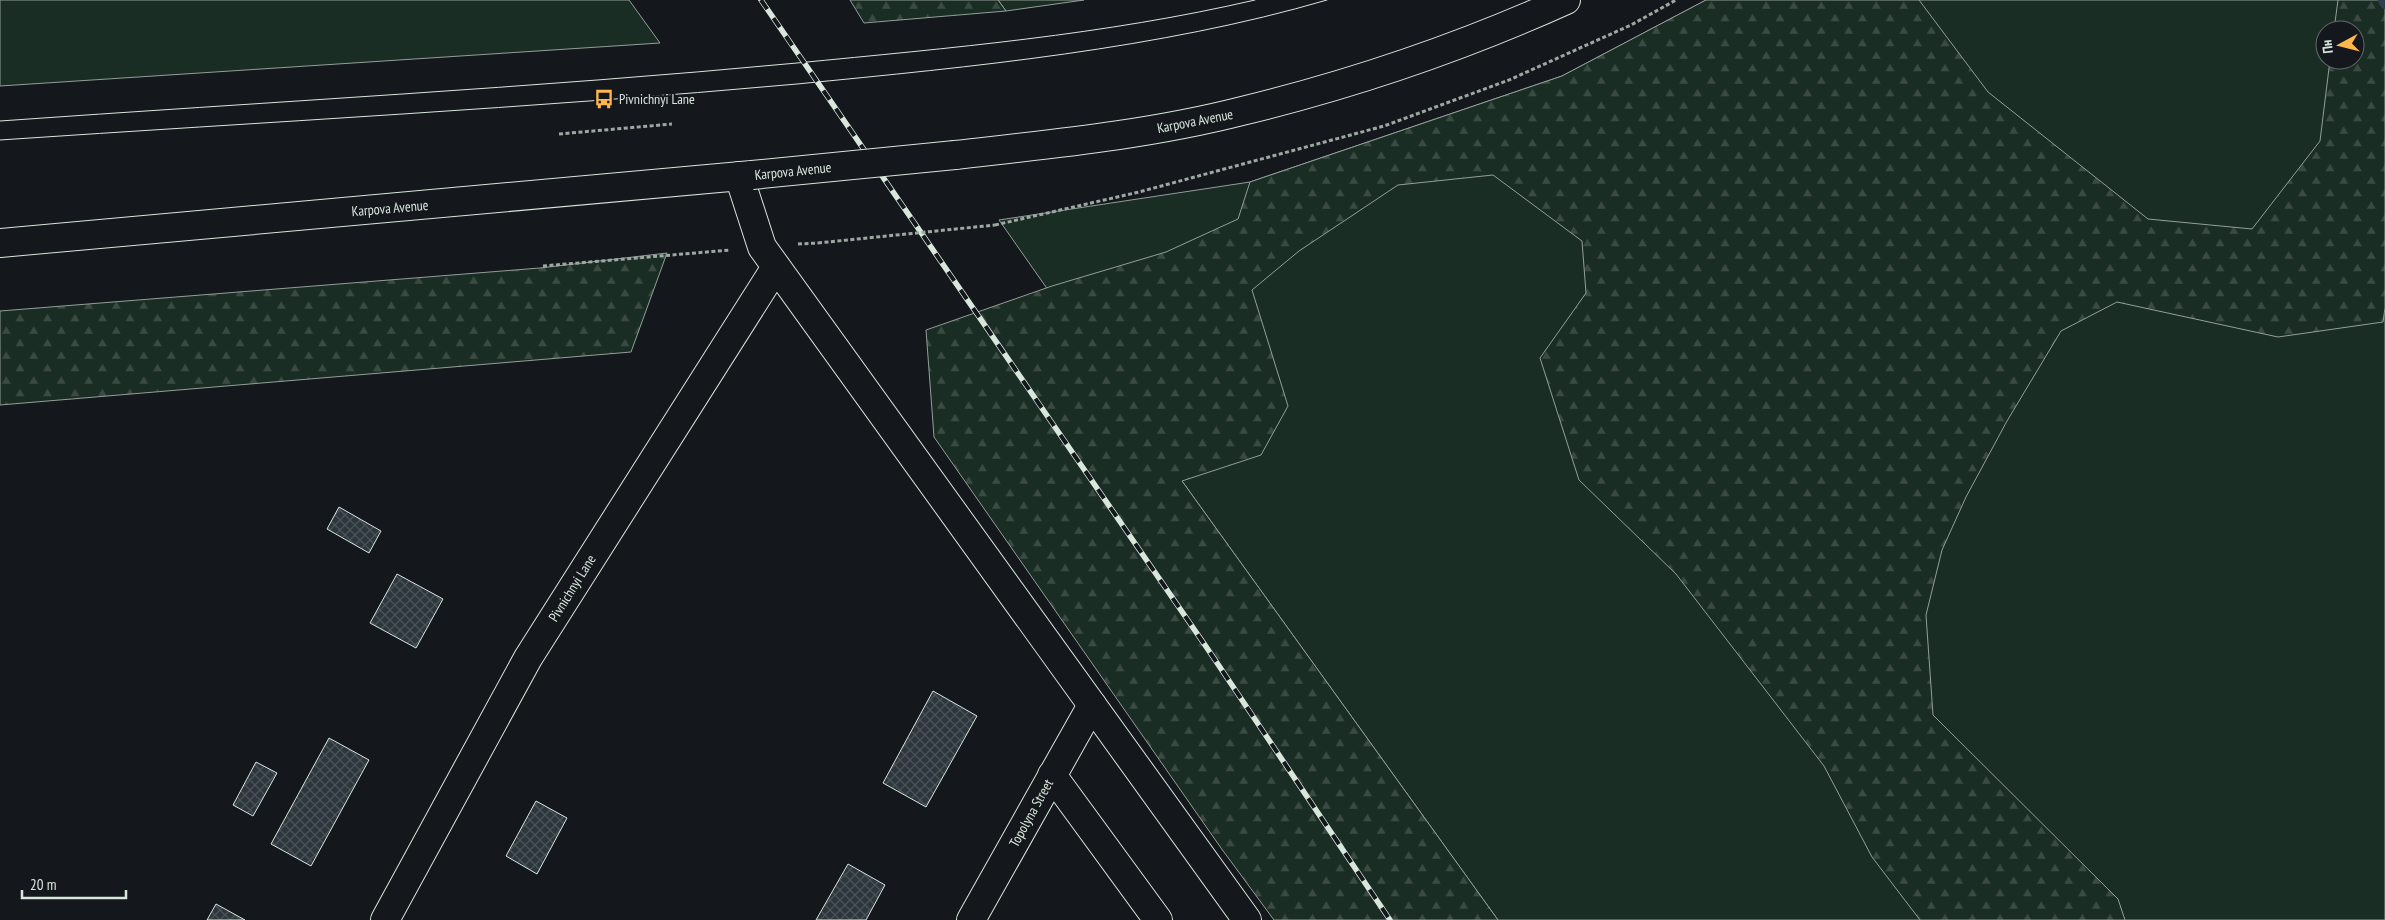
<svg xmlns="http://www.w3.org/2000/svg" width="2385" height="920" viewBox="0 0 2385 920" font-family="'PT Sans Narrow',sans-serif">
  <defs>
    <pattern id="forest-firs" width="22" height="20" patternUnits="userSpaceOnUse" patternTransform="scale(1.25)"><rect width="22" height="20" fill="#1a2d24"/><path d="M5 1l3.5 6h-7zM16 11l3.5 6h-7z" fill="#3b4b43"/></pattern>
    <pattern id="building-cross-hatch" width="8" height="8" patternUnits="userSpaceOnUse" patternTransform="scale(1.25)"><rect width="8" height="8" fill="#2c363c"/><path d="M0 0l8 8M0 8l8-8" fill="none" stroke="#4a5358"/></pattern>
  </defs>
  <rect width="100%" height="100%" fill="#14181c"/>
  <g fill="#1a2d24" stroke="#939e99" fill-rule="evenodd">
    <polygon points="0,0 629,0 660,43 0,86"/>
    <polygon points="998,0 1084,0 1006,11"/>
    <path d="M1706,0H2385V920H1498L1182,481L999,220L1250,182L1562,76ZM2325,30H2355V60H2325Z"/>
  </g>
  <g fill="url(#forest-firs)" stroke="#939e99">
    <polygon points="850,0 998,0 1006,11 864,23"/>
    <polygon points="1706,0 1919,0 1988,92 2148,219 2252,229 2320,141 2330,60 2355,60 2355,30 2334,30 2338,0 2385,0 2385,308 2383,322 2278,337 2117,302 2061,331 2007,421 1966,497 1942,550 1926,615 1933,715 2118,899 2125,920 1920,920 1872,857 1824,766 1676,574 1579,480 1540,358 1586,293 1582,241 1493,175 1398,185 1299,251 1252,290 1288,406 1261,455 1182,481 1498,920 1274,920 1221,848 934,437 926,330 1052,286 1166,252 1238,219 1250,182 1562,76"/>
    <polygon points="667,253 631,352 0,405 0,311 540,268"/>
  </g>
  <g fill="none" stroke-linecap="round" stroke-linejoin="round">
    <polyline stroke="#2f3f4d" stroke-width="10" points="2383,0 2385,4"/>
  </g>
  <g fill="url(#building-cross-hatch)" stroke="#d8e6dc">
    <polygon points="339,507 381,531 369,553 327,529"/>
    <polygon points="397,574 443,599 416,648 370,623"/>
    <polygon points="933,691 977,716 926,807 883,783"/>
    <polygon points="329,738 369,760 311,866 271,844"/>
    <polygon points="256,762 277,773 253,816 233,805"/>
    <polygon points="536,801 567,818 537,874 506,856"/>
    <polygon points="848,864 885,885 866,920 816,920"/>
    <polygon points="216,904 245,920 207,920"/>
  </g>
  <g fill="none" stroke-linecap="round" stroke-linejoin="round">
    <defs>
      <g id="minor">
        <polyline points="739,176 762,247 1247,920"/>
        <polyline points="1052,775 1158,920"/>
        <polyline points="385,920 528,658 776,267"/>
        <polyline points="971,920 1092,705"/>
      </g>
      <g id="major">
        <path d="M955,155C1051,144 1148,135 1242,111C1353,84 1462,47 1566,0"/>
        <polyline points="0,243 752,175"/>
      </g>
    </defs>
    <use href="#minor" stroke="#d8e6dc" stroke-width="30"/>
    <use href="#major" stroke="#d8e6dc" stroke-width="30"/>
    <g stroke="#9da8a2" stroke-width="3" stroke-dasharray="4 2.5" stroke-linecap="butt">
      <polyline points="559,134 672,124"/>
      <polyline points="995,225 1139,192 1384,126 1509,80 1631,25 1676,0"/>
      <polyline points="798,244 818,243"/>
      <polyline points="543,266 730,250"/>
    </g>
    <use href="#minor" stroke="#14181c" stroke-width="28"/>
    <use href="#major" stroke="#14181c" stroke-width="28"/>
    <g stroke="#d8e6dc" stroke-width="1">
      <path d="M0,121C266,102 532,88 797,63C950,48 1104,35 1255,0"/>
      <path d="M0,140C266,122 532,108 797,84C971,67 1160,49 1327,0"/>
    </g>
    <defs>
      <polyline id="rail" points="761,0 1207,648 1390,920"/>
    </defs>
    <use href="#rail" stroke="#d8e6dc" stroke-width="5.5"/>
    <use href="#rail" stroke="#14181c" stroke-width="4" stroke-dasharray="11" stroke-linecap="butt"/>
    <defs>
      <polyline id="major-bridge" points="752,175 955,155"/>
    </defs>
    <use href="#major-bridge" stroke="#d8e6dc" stroke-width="30" stroke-linecap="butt"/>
    <polyline stroke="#9da8a2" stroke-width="3" stroke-dasharray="4 2.5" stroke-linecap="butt" points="818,243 995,225"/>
    <use href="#major-bridge" stroke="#14181c" stroke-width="28"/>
  </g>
  <defs>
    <symbol id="bus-bare" viewBox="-9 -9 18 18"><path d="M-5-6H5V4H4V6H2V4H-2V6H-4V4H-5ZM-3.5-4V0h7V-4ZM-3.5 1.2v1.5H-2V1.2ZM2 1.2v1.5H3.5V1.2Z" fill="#ffb74d" stroke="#14181c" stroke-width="2.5" paint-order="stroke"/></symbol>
  </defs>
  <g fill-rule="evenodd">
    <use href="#bus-bare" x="590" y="85" width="28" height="28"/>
  </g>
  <g text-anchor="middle" stroke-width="4" stroke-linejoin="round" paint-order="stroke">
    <g font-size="14" fill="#d8e6dc" stroke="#14181c" text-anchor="start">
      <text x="619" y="104">Pivnichnyi Lane</text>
    </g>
    <g font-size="14" fill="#d8e6dc" stroke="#14181c">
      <text transform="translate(1195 121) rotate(-11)" y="5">Karpova Avenue</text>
      <text transform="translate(793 171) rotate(-6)" y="5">Karpova Avenue</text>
      <text transform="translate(390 208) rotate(-5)" y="5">Karpova Avenue</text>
      <text transform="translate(572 588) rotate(-58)" y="5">Pivnichnyi Lane</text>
      <text transform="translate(1031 813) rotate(-61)" y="5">Topolyna Street</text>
    </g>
  </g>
  <g transform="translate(2340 45) rotate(263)"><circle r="24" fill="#14181c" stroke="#626a69"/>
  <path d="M0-4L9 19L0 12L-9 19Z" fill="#ffb74d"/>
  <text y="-8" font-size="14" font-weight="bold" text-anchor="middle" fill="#d8e6dc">Пн</text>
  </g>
  <path d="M22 890v8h104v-8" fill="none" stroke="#d8e6dc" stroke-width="2.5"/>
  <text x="30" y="890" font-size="15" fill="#d8e6dc" stroke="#14181c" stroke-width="4" paint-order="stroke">20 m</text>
</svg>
